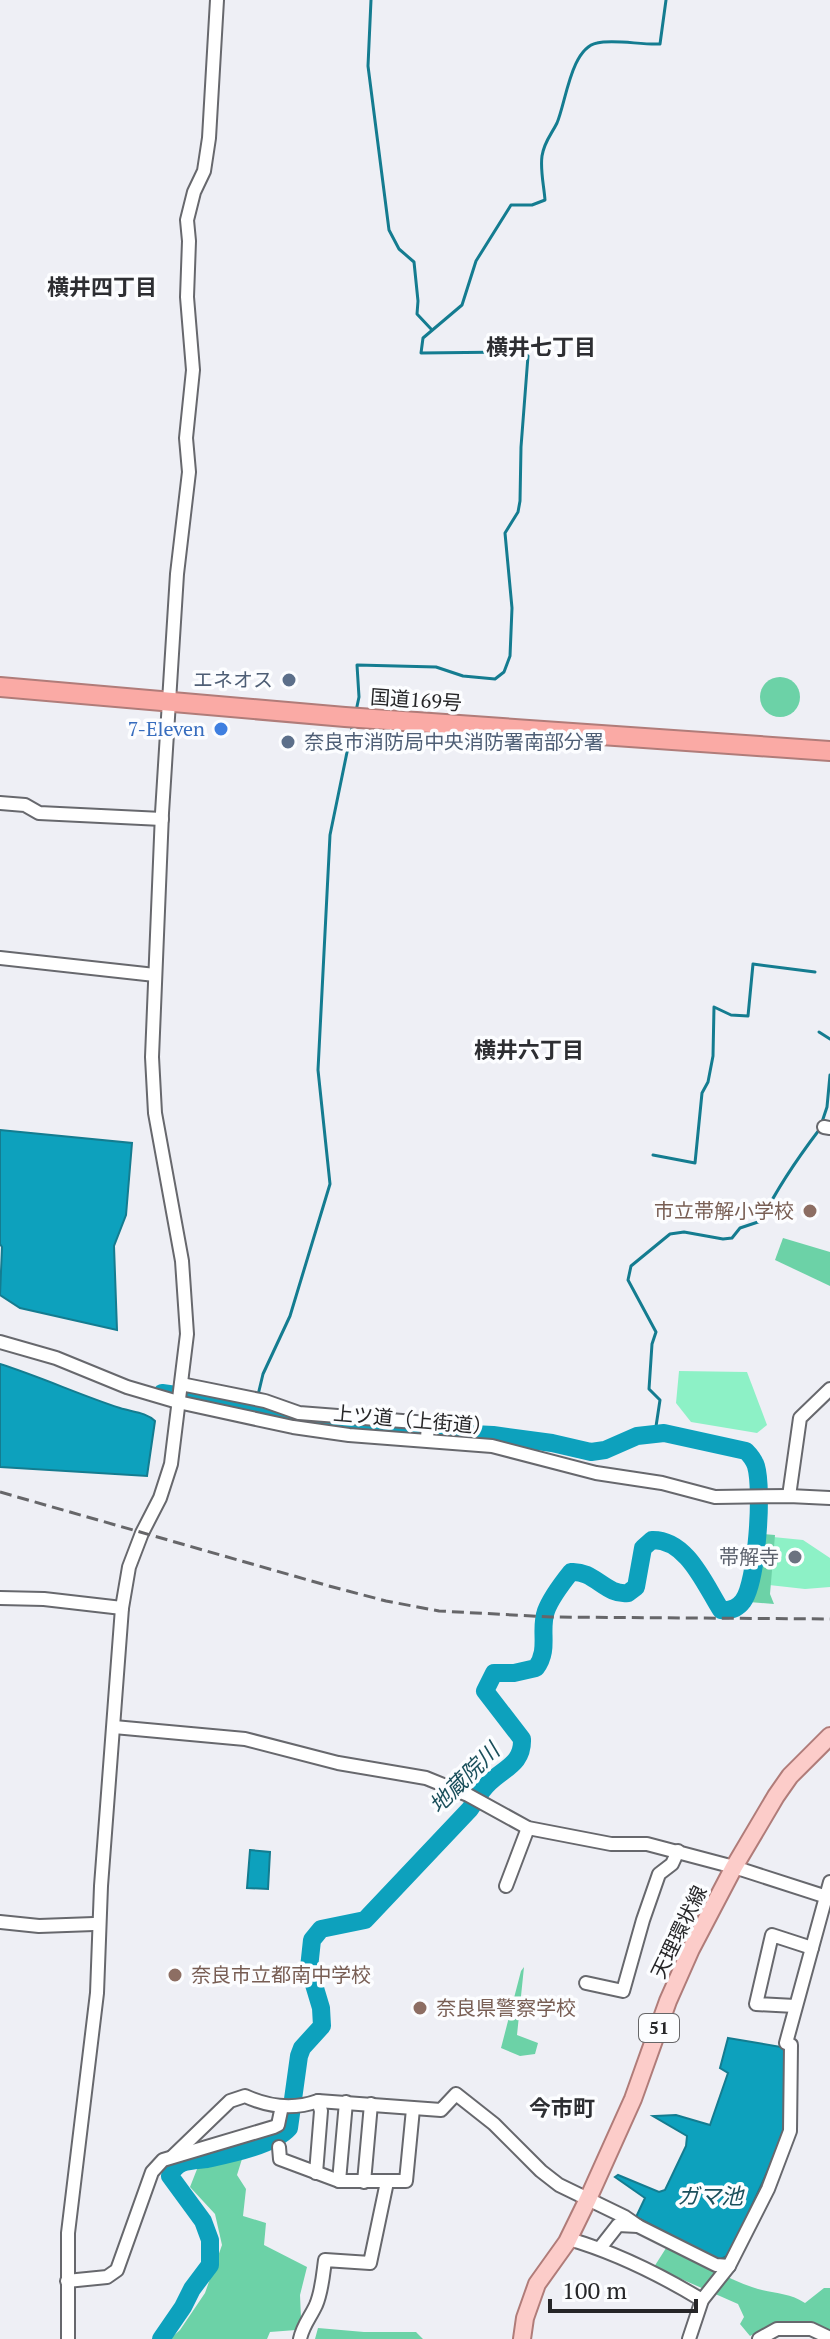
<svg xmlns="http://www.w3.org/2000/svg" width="830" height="2339" viewBox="0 0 830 2339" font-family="'PT Serif','Noto Sans JP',serif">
  <rect width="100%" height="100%" fill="#eeeff5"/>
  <g fill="#8df1c6">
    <polygon points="679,1371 747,1372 767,1425 757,1433 691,1422 676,1403"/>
    <polygon points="773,1537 803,1540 830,1558 830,1587 805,1589 769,1585"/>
  </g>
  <g fill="#6cd2a7">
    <circle cx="780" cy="697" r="20"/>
    <polygon points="783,1238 830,1252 830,1286 775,1260"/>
    <polygon points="763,1534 775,1535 770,1594 774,1604 749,1602 758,1582"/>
    <polygon points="524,1967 517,2035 538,2043 535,2054 520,2056 501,2048 521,1971"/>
    <polygon points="266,2137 268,2143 242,2159 237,2175 246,2189 243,2216 266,2223 264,2245 307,2267 300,2295 301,2318 296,2330 270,2332 267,2339 170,2339 180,2330 205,2293 222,2245 215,2214 190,2187 201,2159"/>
    <path d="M668,2245C697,2260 727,2280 758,2289C775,2294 790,2293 805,2303L824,2288H830V2330C793,2319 784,2316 750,2336L740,2324L744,2317L738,2304L654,2267Z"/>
    <polygon points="318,2328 364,2332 416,2332 423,2339 315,2339"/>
  </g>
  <g fill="#0da1bd" stroke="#147c90" stroke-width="2">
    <polygon points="0,1130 132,1143 126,1215 114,1246 117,1330 20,1308 0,1295 2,1247 0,1244"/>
    <path d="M0,1364C41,1377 80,1395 120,1408C132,1412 146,1412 155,1421L147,1476L0,1467Z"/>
    <polygon points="250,1850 270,1852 268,1889 247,1888"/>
    <polygon points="728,2038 787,2048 786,2131 729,2255 719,2260 636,2217 645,2198 615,2177 618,2175 659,2192 665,2190 686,2146 687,2136 653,2116 676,2115 710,2125 728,2073 720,2068"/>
  </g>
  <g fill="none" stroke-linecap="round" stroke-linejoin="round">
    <g stroke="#147c90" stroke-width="3">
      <polyline points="371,0 368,66 389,230 399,249 414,262 418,301 417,314 432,330"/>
      <path d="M356,711L359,697L357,665L436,667L463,676L495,679L504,672L510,656L512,608L505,533L518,512L520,501L521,447L528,356L522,352L421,353L423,338L462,305L476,261L511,205H532L545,200C544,186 540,170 542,156C544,142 551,135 557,123C566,102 571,48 597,43C614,39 641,45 660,44L666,0"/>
      <polyline points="819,1032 830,1039"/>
      <polyline points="822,1122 827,1107 830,1075"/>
      <polyline points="653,1155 695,1163 702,1093 708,1082 713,1056 714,1007 731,1015 748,1016 753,964 815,972"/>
      <polyline points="258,1395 263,1374 290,1316 330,1184 318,1070 330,835 353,723"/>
      <polyline points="257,1411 258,1403"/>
      <path d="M655,1433L660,1400L649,1389L652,1344L656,1332L628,1280L631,1266L670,1234L684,1232L723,1239L732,1238L740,1228L761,1221C777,1188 797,1159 819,1130"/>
    </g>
    <path stroke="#0da1bd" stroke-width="18" d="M161,2339L183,2307L192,2289L210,2265V2240L203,2221L170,2176C172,2170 176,2166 182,2163C189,2160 200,2160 207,2159C230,2154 274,2145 289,2128L299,2056L302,2048L322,2026L321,2008L309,1968L312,1940L321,1929L365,1920L470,1809C476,1800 481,1790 489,1783C504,1768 523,1764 522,1739L485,1691L494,1673H514L536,1668C550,1649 539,1631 546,1611C550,1600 563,1582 571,1572C594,1570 606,1596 628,1593L636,1587L643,1548L652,1540C687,1539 705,1585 721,1610C729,1611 737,1609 743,1601C757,1582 763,1490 756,1466C754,1460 751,1456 746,1451L664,1433L637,1436L605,1450L591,1452L552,1443L493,1435L332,1427L190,1397L162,1393"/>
    <defs>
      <g id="minor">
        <polyline points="0,803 25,805 39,813 162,819"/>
        <polyline points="0,958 155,975"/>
        <polyline points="824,1127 830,1128"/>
        <polyline points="0,1342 56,1358 127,1387 178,1402 293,1427 349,1435 492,1446 596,1473 662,1483 715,1497 789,1496 830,1498"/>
        <polyline points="181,1384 265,1401 299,1413 428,1423 427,1439"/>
        <polyline points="789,1496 800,1418 830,1389"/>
        <polyline points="0,1598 44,1599 122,1608"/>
        <polyline points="114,1727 245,1739 338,1763 426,1778 468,1795 528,1828 611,1844 647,1844 734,1867 830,1898"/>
        <polyline points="506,1886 528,1828"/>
        <polyline points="0,1922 39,1926 94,1924"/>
        <polyline points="586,1983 623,1991 643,1920 659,1874 672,1864 678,1851"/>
        <polyline points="795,2006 756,2004 772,1935 812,1948"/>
        <polyline points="279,2147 280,2159 339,2181 406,2181 413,2109"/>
        <path d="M173,2156L230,2101L245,2096C269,2107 293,2110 318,2101L441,2110L456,2094L494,2124L541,2171L559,2185L625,2217L638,2226"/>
        <polyline points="316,2173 321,2111 318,2101"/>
        <polyline points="339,2181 346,2102"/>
        <polyline points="364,2182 371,2104"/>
        <path d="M569,2239C617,2253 659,2274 702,2300"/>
        <polyline points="600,2248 618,2225 638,2226 716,2265 729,2266"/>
        <polyline points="67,2281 107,2277 117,2270 152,2172 163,2160 274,2127 278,2125 282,2106"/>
        <polyline points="68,2339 68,2233 97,1993 101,1886 122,1608 129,1567 142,1533 160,1498 171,1464 187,1334 182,1261 155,1113 152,1057 162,813 177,574 189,472 186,438 193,370 187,297 189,241 187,220 194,192 204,171 209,138 217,0"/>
        <path d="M300,2339C303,2325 310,2318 316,2305C322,2291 323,2275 325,2260L370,2263L387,2182"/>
        <polyline points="689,2339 702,2300 729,2266 768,2189 790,2131 791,2045 786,2043 830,1882"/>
        <polyline points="759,2339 777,2329 811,2329 830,2338"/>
      </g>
      <polyline id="major" points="522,2339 525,2318 537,2284 567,2242 588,2199 633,2099 668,2001 691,1949 734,1867 776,1796 790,1776 830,1736"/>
      <polyline id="highway" points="0,687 345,717 830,751"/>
    </defs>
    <use href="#minor" stroke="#67686d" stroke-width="16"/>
    <use href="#major" stroke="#b07c79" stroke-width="20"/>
    <use href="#highway" stroke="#b07c79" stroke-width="22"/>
    <use href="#minor" stroke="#fff" stroke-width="12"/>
    <use href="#major" stroke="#fcccc9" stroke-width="16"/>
    <use href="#highway" stroke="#faaaa5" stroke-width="18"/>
    <polyline stroke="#666669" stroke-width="3" stroke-dasharray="12 6" stroke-linecap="butt" points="0,1492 329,1586 386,1601 439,1611 551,1617 830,1619"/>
  </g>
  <g fill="#5c6f8a" stroke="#fcfdff" stroke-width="3">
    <circle cx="289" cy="680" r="8"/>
    <circle cx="288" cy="742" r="8"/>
  </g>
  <circle fill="#3f7fe0" stroke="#fcfdff" stroke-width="3" cx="221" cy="729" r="8"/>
  <g fill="#8d6e63" stroke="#fcfdff" stroke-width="3">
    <circle cx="810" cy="1211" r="8"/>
    <circle cx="175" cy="1975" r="8"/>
    <circle cx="420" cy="2008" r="8"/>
  </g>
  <circle fill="#6b7280" stroke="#fcfdff" stroke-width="3" cx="795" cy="1557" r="8"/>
  <g text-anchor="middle" stroke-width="7" stroke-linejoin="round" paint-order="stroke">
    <rect fill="#fcfdff" stroke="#666668" stroke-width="2" x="639" y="2014" width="40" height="28" rx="6"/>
    <g font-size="18" font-weight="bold" fill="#262628">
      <text x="659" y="2034">51</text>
    </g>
    <g font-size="20" fill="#4e5e75" stroke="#fcfdff" text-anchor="end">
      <text x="273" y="687">エネオス</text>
      <text x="304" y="749" text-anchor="start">奈良市消防局中央消防署南部分署</text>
    </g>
    <g font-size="20" fill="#262628" stroke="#fcfdff">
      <text transform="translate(416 700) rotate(4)" y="7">国道169号</text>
      <text transform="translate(413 1420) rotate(5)" y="7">上ツ道（上街道）</text>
      <text transform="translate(679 1932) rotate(-64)" y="7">天理環状線</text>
    </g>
    <g font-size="20" fill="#366cbe" stroke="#fcfdff" text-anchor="end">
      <text x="205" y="736">7-Eleven</text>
    </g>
    <g font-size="20" fill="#785e54" stroke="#fcfdff" text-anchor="start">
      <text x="794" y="1218" text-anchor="end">市立帯解小学校</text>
      <text x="191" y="1982">奈良市立都南中学校</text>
      <text x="436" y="2015">奈良県警察学校</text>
    </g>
    <g font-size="20" fill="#5b616d" stroke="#fcfdff" text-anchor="end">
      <text x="779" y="1564">帯解寺</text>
    </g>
    <g font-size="22" font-weight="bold" fill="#2d2e32" stroke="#fcfdff">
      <text x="102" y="295">横井四丁目</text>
      <text x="541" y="355">横井七丁目</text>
      <text x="529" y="1058">横井六丁目</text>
      <text x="562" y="2116">今市町</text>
    </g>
    <g font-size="22" font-style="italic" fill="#1a4f5b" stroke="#fcfdff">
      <text transform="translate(464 1778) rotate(-45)" y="8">地蔵院川</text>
      <text x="710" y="2204">ガマ池</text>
    </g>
  </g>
  <path d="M550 2299v12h146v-12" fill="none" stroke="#262628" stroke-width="4"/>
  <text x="562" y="2299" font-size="24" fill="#262628" stroke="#fcfdff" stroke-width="6" paint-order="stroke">100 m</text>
</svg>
